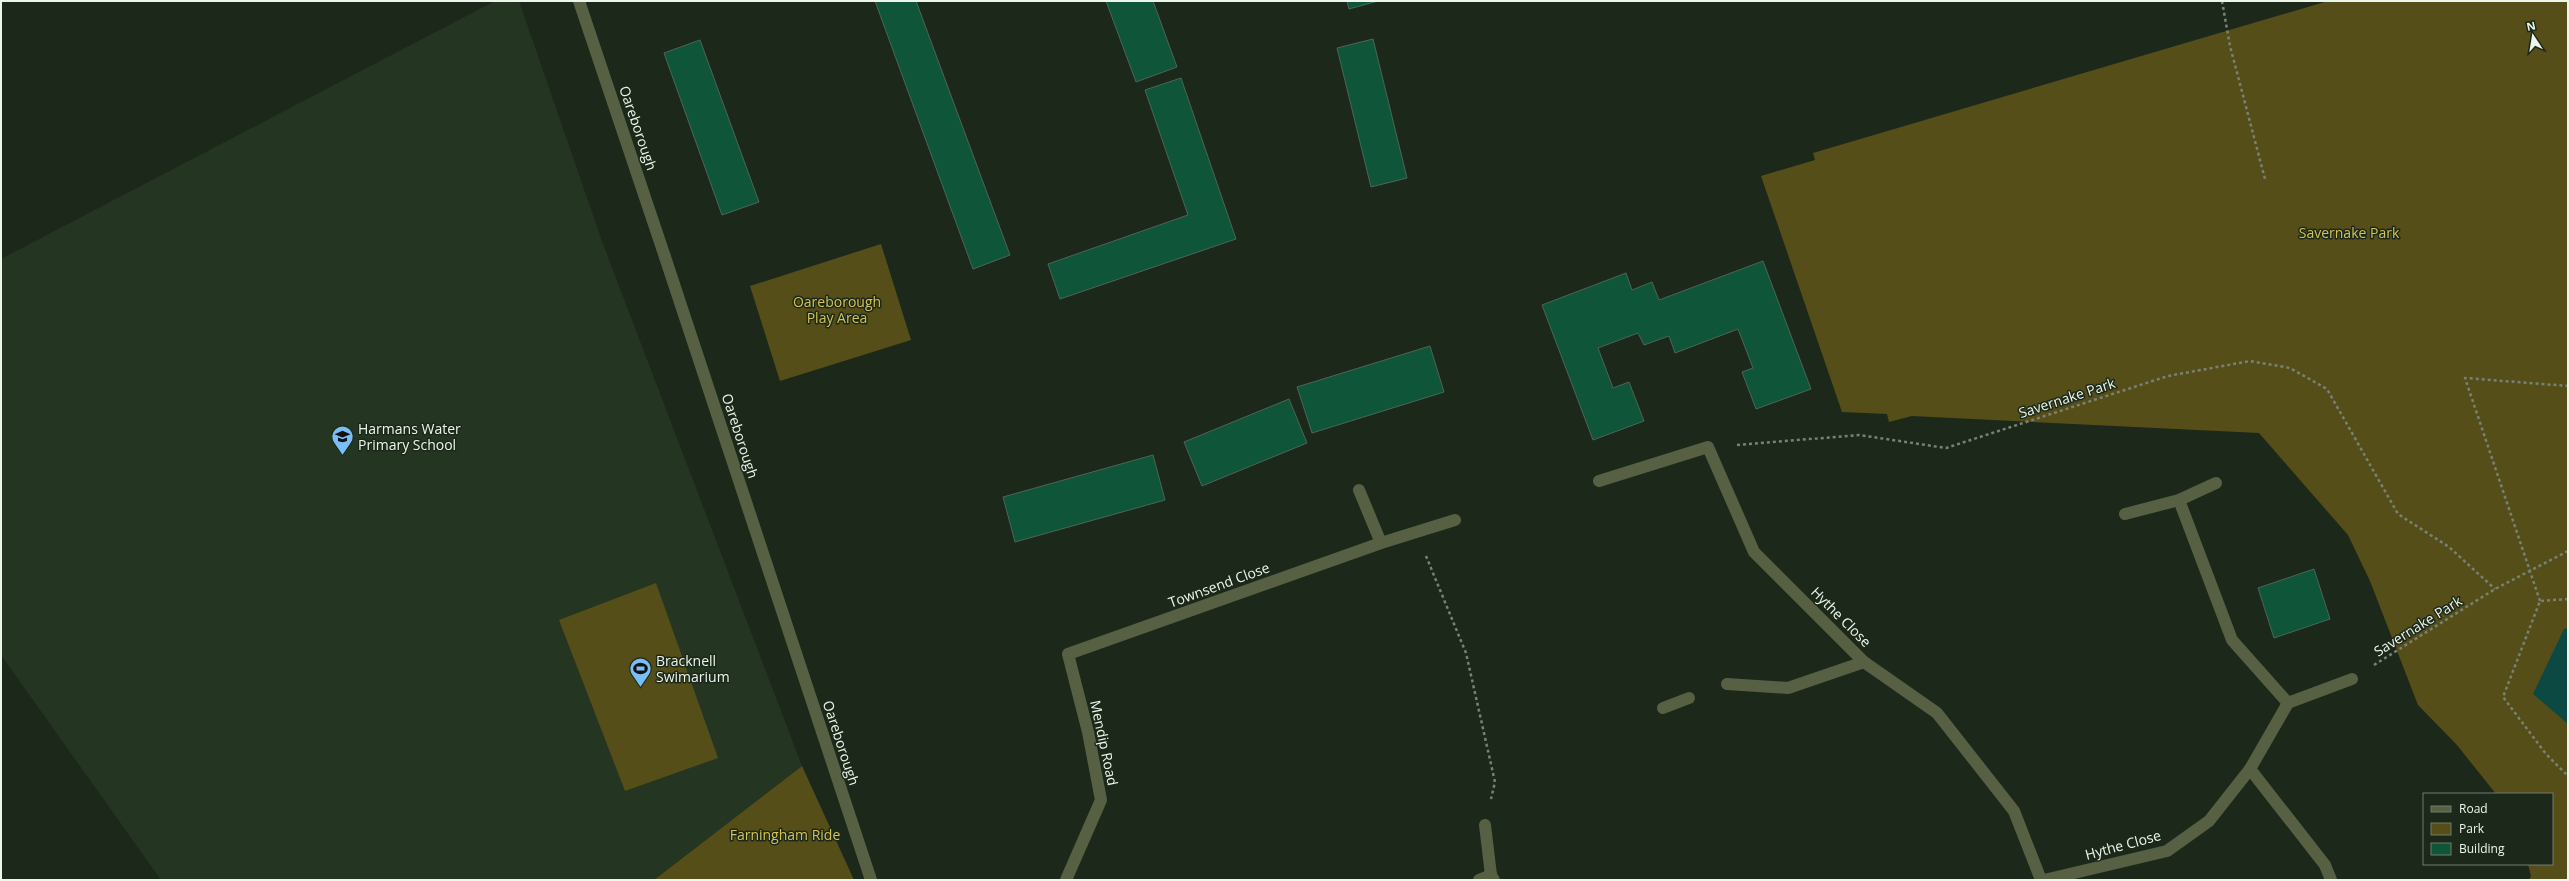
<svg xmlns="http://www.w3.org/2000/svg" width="2569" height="881" viewBox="0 0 2569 881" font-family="'Open Sans',sans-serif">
  <rect width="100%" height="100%" fill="#1c291a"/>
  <polygon fill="#243521" points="495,1 519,1 603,244 802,766 654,880 161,880 1,655 1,259"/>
  <g fill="#564e19">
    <polygon points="2328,1 2568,1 2568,880 2529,880 2531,876 2528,864 2552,864 2552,794 2496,794 2457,745 2418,705 2370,581 2348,535 2259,433 1912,416 1889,422 1887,414 1842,412 1761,176 1815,160 1813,153"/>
    <polygon points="881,244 911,340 780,381 750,286"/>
    <polygon points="656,583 718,758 625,791 559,620"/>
    <polygon points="802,766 854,880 654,880"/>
  </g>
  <polygon fill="#0b4942" points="2568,628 2568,724 2533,694 2564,629"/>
  <g fill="#0f553a" stroke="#4e6459">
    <polygon points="875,1 916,1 1010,255 973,269"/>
    <polygon points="1106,1 1153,1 1177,67 1136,82"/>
    <polygon points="1347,1 1378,1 1349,9"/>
    <polygon points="1373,39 1407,178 1371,187 1337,48"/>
    <polygon points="700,40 759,202 722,215 664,53"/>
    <polygon points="1181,78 1236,239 1060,299 1048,264 1188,215 1145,90"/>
    <polygon points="1763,261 1811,389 1756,409 1742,372 1753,368 1738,329 1675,353 1669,336 1644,345 1638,333 1598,348 1613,388 1629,382 1644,421 1593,440 1542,305 1626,273 1632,290 1652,282 1659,300"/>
    <polygon points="1430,346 1444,392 1312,433 1297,387"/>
    <polygon points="1289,399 1307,443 1202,486 1184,442"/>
    <polygon points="1153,455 1165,500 1015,542 1003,497"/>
    <polygon points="2314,569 2330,619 2274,638 2258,588"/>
  </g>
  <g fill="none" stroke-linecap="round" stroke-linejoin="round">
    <g stroke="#778275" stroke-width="2.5" stroke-dasharray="3 3" stroke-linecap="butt">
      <polyline points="2222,1 2230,46 2265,179"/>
      <polyline points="1737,445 1859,435 1946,448 2168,376 2250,361 2290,368 2327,389 2398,514 2449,547 2495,589"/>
      <polyline points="1426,556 1466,653 1495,782 1491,799"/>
      <polyline points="2568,599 2540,601 2503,697 2546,754 2568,776"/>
      <polyline points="2540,601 2465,378 2568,386"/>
      <polyline points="2374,665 2495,589 2568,551"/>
    </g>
    <g stroke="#586043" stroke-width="12">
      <polyline points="665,257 871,880"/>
      <polyline points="1727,684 1788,688 1864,662"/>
      <polyline points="1663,708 1689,698"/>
    </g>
    <g stroke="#586043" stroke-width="12">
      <polyline points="579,1 665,257"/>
      <polyline points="1599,481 1708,447 1754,552 1864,662 1937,713 2014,811 2041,880"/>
      <polyline points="1359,490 1381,543"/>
      <polyline points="2179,500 2232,640 2288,703"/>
      <polyline points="2125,514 2179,500 2216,483"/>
      <polyline points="2250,769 2325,865 2331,880"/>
      <polyline points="1485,825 1491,875"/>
      <polyline points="1066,880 1101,800 1088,732 1068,654 1381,543 1455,520"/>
      <polyline points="1479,880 1491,875 1494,880"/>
      <polyline points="2044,880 2167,851 2209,821 2250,769 2288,703 2352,679"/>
    </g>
  </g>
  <defs>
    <symbol id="school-pin" viewBox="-11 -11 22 30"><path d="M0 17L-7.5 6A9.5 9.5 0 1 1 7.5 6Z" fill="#78bff7" stroke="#1c291a"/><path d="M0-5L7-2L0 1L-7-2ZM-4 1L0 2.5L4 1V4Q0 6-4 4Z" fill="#111"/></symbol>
    <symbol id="stadium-pin" viewBox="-11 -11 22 30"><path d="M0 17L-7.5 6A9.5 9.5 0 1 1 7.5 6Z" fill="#78bff7" stroke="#1c291a"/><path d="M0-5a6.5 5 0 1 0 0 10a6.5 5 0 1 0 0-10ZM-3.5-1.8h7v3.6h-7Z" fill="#111"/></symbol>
  </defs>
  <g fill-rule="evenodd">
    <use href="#school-pin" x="330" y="424" width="25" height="34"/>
    <use href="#stadium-pin" x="628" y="656" width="25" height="34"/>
  </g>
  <g text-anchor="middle" stroke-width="3" stroke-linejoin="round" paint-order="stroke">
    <g font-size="14" fill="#edf6eb" stroke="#1c291a">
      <text transform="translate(638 128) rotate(71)" y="5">Oareborough</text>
      <text transform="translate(2067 398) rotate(-18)" y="5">Savernake Park</text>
      <text transform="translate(740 436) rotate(72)" y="5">Oareborough</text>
      <text transform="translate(1219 585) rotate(-20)" y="5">Townsend Close</text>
      <text transform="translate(1841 617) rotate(45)" y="5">Hythe Close</text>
      <text transform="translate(2418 626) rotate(-32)" y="5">Savernake Park</text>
      <text transform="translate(841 743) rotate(72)" y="5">Oareborough</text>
      <text transform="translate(1104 743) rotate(78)" y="5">Mendip Road</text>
      <text transform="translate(2123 845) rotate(-15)" y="5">Hythe Close</text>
    </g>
    <g font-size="14" fill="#d4c355" stroke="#1c291a">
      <text x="2349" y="238">Savernake Park</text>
      <text x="837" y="307">Oareborough<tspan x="837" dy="16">Play Area</tspan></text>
      <text x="785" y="840">Farningham Ride</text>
    </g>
    <g font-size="14" fill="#edf6eb" stroke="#1c291a" text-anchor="start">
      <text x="358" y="434">Harmans Water<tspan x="358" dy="16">Primary School</tspan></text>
      <text x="656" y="666">Bracknell<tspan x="656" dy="16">Swimarium</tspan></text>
    </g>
  </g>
  <rect width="2569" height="881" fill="none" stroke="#edf6eb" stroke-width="4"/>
  <rect x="2423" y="793" width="130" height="72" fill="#1c291a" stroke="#707b6e"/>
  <rect x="2431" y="806" width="20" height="6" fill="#586043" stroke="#707b6e"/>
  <text x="2459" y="813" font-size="12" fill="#edf6eb">Road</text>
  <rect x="2431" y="823" width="20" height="12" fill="#564e19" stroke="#707b6e"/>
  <text x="2459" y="833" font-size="12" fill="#edf6eb">Park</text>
  <rect x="2431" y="843" width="20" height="12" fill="#0f553a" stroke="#707b6e"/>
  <text x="2459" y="853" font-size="12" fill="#edf6eb">Building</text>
  <g transform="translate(2533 36) rotate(348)" stroke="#1c291a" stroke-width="3" paint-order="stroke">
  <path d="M0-3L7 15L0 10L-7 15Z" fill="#edf6eb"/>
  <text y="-6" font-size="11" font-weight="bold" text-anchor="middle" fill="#edf6eb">N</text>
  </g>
</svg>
